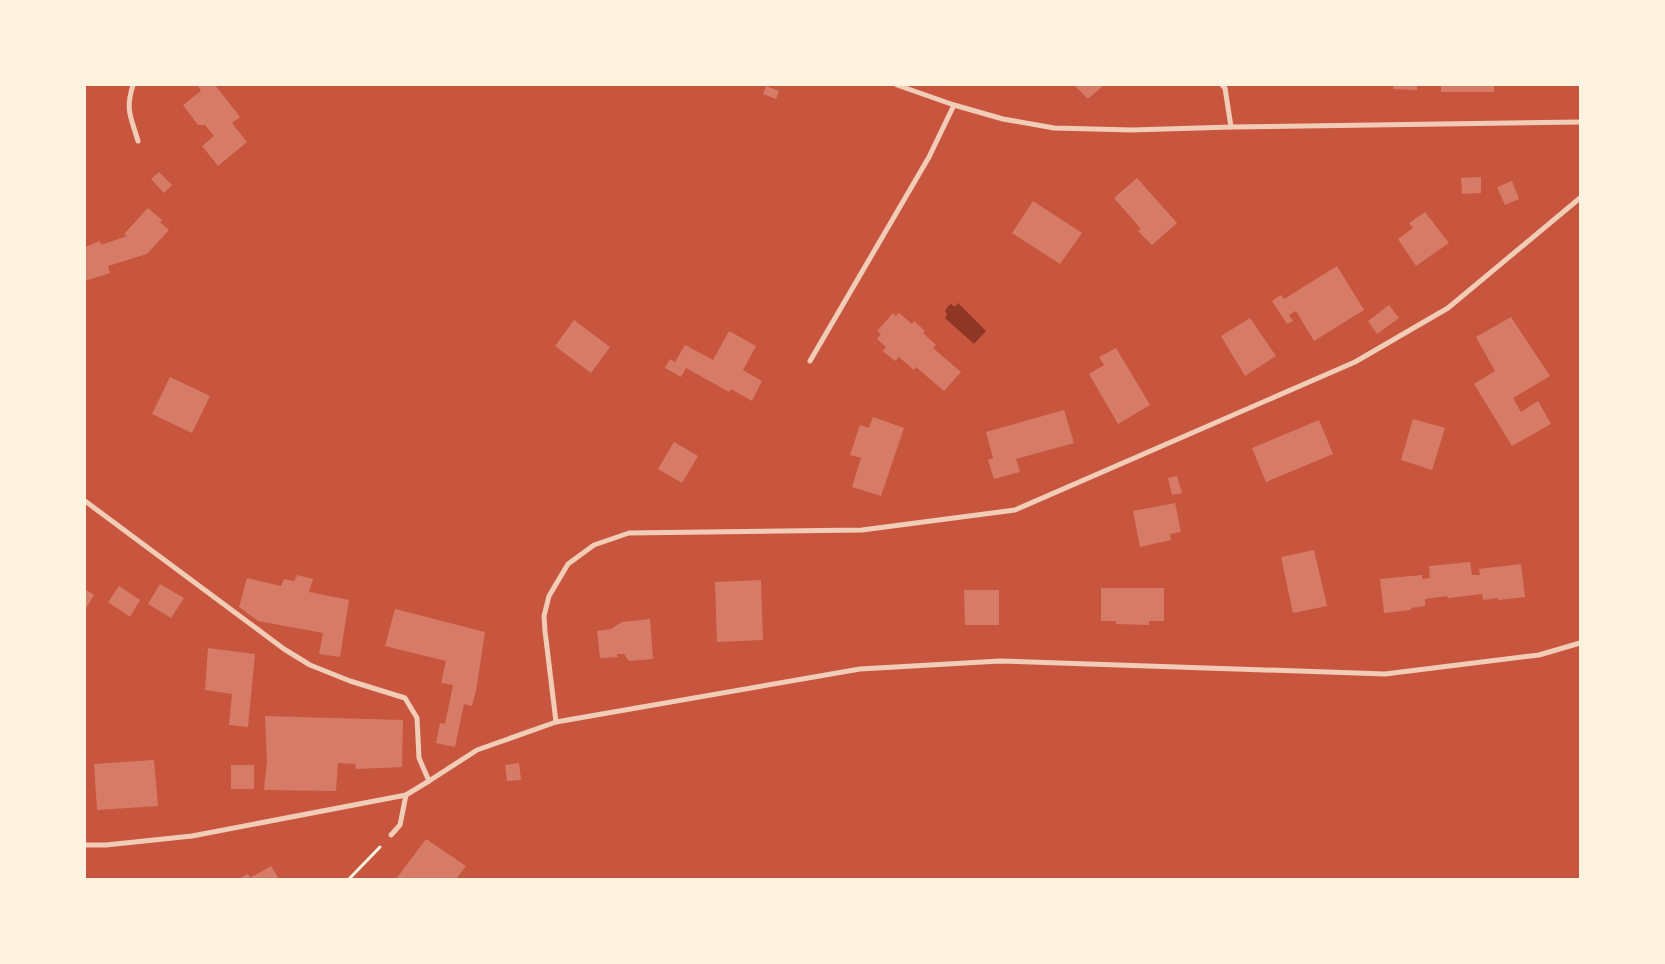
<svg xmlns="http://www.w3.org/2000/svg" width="1665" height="964" viewBox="0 0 1665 964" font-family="'PT Sans Narrow',sans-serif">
  <rect width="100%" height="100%" fill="#c8553d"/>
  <polygon fill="#8f3625" points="958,303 986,331 974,344 945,318 947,314 945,311 948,306 951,304 955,307"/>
  <g fill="#d67c66">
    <polygon points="200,85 215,85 240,117 232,123 247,142 218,166 202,146 214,136 205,125 198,125 183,105 201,91 198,86"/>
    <polygon points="1074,85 1104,85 1088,99"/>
    <polygon points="1394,85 1417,85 1417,90 1393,89"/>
    <rect x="1441" y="85" width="53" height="7"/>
    <polygon points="766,86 779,91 776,99 763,94"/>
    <polygon points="159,172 172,185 164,193 151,179"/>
    <polygon points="1481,177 1481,193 1462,194 1461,178"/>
    <polygon points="1137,178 1177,223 1152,245 1138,231 1141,229 1114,198"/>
    <polygon points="1512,181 1519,199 1505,205 1497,187"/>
    <polygon points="1033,201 1082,233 1060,264 1012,233"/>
    <polygon points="148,208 162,220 160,222 169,230 147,254 108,266 110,273 85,281 85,247 100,241 101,245 127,236 124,234"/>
    <polygon points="1425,212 1449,243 1416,266 1398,239 1413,228 1409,223"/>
    <polygon points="1337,266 1364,310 1314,341 1296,311 1289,315 1293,321 1287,324 1272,301 1281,295 1284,299"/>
    <polygon points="1389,305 1399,318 1377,334 1368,321"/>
    <polygon points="893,313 896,316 899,313 912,324 914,321 925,331 923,333 936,345 933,348 961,372 944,391 916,367 914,370 899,357 895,361 883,351 886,347 877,339 881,334 877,331"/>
    <polygon points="1511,317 1550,376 1513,398 1521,412 1538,401 1551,424 1512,446 1474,384 1495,371 1476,337"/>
    <polygon points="1250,318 1276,356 1245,376 1221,336"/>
    <polygon points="574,320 610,347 591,373 555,346"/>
    <polygon points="729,331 756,346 743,370 762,381 752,401 731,389 729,392 686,368 681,377 665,368 670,359 675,362 685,345 713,360"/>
    <polygon points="1116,348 1150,405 1118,424 1089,374 1104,365 1099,357"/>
    <polygon points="170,377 210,396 192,433 152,414"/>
    <polygon points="1064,410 1074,443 1016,459 1020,472 994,479 988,460 993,458 986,432"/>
    <polygon points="873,417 904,428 881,496 852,487 861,458 850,455 860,425 869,428"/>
    <polygon points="1413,419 1445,428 1432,470 1401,460"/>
    <polygon points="1319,420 1333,454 1266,482 1252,448"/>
    <polygon points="674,442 698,456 682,483 658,469"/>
    <polygon points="1177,476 1182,493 1172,495 1168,478"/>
    <polygon points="1175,503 1181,532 1170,534 1171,540 1140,547 1133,511"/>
    <polygon points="1314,550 1327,606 1293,613 1281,557"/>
    <polygon points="1470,562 1472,575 1480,575 1479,569 1521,564 1525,597 1498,600 1498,598 1483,600 1482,594 1448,598 1447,596 1425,599 1425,606 1411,608 1411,610 1384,613 1380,579 1422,575 1422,579 1430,578 1429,566"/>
    <polygon points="297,575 313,579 309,592 349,600 340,657 319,654 323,633 258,621 239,607 247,578 281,586 284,579 294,581"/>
    <polygon points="761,580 763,640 717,642 715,582"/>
    <polygon points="160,584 184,598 171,618 148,604"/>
    <polygon points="119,586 140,600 130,617 108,602"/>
    <polygon points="1101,588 1164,588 1164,621 1149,621 1149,625 1116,624 1116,621 1101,621"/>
    <polygon points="85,589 94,595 85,610"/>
    <polygon points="964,590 999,590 999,625 965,625"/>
    <polygon points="395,609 485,632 476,691 472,706 464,704 455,747 436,743 440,723 445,724 453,685 441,683 446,661 385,646"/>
    <polygon points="650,619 653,659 629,661 624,654 617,654 618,657 600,658 597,631 611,629 622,622"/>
    <polygon points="208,648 255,654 248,727 229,725 232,694 205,690"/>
    <polygon points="265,716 403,720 402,767 356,769 355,764 338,763 336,791 264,790 267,761"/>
    <polygon points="154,760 158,806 97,810 94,764"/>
    <polygon points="519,763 521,780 507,781 505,765"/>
    <rect x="231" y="765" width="23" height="24"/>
    <polygon points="426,839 466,866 456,879 396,879"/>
    <polygon points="271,866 279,879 239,879 248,874 250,878"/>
  </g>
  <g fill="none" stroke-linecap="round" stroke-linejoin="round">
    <polyline stroke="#fff3e0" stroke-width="3" points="349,879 380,847"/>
    <g stroke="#f1ccb7" stroke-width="5">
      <path d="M133,85C125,110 131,117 138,141"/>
      <polyline points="897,85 954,105 1003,119 1054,128 1132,130 1231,127 1580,122"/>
      <polyline points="1222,85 1225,88 1231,127"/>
      <polyline points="810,361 929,157 954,105"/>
      <polyline points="85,501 284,649 310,665 350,681 405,698 417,718 419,758 429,781 477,750 556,722 860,669 1000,661 1385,674 1539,655 1580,643"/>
      <polyline points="556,722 545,631 544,616 549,596 568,564 594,545 629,533 862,530 1015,510 1355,362 1448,308 1580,198"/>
      <polyline points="391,835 400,825 406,795"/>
      <polyline points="85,845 106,845 192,836 406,795 429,781"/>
    </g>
  </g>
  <rect width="1665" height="964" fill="none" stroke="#fff3e0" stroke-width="172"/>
</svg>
